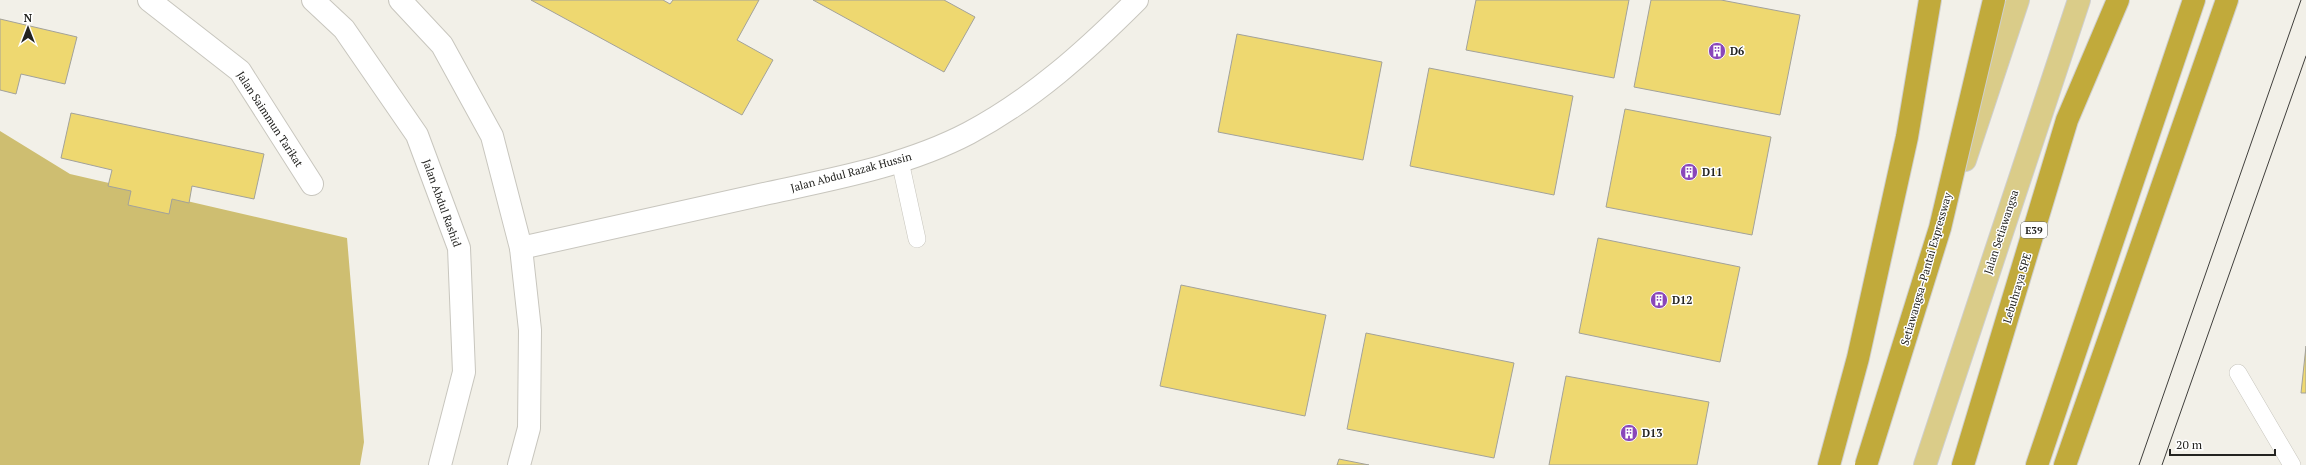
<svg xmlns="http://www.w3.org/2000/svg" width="2306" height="465" viewBox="0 0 2306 465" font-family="'PT Serif',serif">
  <rect width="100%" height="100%" fill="#f2f0e8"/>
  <polygon fill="#cebe71" points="0,131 70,174 347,238 364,442 360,465 0,465"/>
  <g fill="#eed870" stroke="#a3a29a">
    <polygon points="531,0 663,0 670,4 673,0 759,0 737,40 773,60 742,115"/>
    <polygon points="813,0 944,0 975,17 944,72"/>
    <polygon points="1476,0 1629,0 1614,78 1466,50"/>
    <polygon points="1651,0 1721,0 1800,15 1780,115 1634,87"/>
    <polygon points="0,19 77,37 65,84 21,74 16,94 0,90"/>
    <polygon points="1237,34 1382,62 1363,160 1218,132"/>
    <polygon points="1429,68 1573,96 1554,195 1410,166"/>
    <polygon points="1625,109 1771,137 1752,235 1606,207"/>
    <polygon points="71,113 264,154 254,199 192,186 189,203 172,199 169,214 128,205 131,191 108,186 112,170 61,158"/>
    <polygon points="1598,238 1740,267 1720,362 1579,333"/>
    <polygon points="1181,285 1326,315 1305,416 1160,386"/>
    <polygon points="1366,333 1514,363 1494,458 1347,429"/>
    <polygon points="2306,346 2306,393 2301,393"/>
    <polygon points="1566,376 1709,402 1697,465 1549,465"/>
    <polygon points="1339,459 1369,465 1337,465"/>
  </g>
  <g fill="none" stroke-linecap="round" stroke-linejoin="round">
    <defs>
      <g id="lane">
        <polyline points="900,161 917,239"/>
        <polyline points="2238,373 2292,465"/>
      </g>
      <g id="street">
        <polyline points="149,0 240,71 312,184"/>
        <polyline points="313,0 344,29 417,135 459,248 464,372 440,465"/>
        <polyline points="400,0 442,45 492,136 521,248 530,330 529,428 519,465"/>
        <path d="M521,248C602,230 683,212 764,194C833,179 906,166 969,133C1033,99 1086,51 1137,0"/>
      </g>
      <g id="primary">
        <polyline points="1965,160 2018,0"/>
        <polyline points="1925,465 2079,0"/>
      </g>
      <g id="highway">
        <polyline points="1829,465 1858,358 1907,137 1930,0"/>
        <polyline points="1963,465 2067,120 2118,0"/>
        <polyline points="2037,465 2194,0"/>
        <polyline points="2065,465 2227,0"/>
      </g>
    </defs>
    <use href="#lane" stroke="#c8c6be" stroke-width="18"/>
    <use href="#street" stroke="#c8c6be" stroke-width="24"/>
    <use href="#primary" stroke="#cfcfce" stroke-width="24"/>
    <use href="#highway" stroke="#cfcfce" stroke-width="24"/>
    <use href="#lane" stroke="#fff" stroke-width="17"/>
    <use href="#street" stroke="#fff" stroke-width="22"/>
    <use href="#primary" stroke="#dacc89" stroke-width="22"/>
    <use href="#highway" stroke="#c1aa3b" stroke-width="22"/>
    <g stroke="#403f3c" stroke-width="1">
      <polyline points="2139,465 2301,0"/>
      <polyline points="2162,465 2306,56"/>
    </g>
    <defs>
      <polyline id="highway-bridge" points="1866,465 1940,228 1994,0"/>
    </defs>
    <use href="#highway-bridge" stroke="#cfcfce" stroke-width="24" stroke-linecap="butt"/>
    <use href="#highway-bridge" stroke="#c1aa3b" stroke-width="22"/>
  </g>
  <defs>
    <symbol id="building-disc" viewBox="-11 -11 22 22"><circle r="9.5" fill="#8946ba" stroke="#fff"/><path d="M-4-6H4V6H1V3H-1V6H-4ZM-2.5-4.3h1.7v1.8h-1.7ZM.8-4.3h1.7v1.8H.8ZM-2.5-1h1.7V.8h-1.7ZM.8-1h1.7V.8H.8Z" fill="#fff"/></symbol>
  </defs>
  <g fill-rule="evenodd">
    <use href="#building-disc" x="1707" y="41" width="20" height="20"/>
    <use href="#building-disc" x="1679" y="162" width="20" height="20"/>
    <use href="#building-disc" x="1649" y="290" width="20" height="20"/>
    <use href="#building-disc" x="1619" y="423" width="20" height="20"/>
  </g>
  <g text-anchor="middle" stroke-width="3" stroke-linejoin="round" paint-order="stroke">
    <rect fill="#fff" stroke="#656563" stroke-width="1" x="2021" y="222" width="26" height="16" rx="3"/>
    <g font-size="10" font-weight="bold" fill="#232320">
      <text x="2034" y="234">E39</text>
    </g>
    <g font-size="11" font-weight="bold" fill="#232320" stroke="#fff" text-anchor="start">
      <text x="1730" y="55">D6</text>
      <text x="1702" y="176">D11</text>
      <text x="1672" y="304">D12</text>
      <text x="1642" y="437">D13</text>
    </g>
    <g font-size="11" fill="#232320" stroke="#fff">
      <text transform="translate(270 119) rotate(57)" y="4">Jalan Saimmun Tarikat</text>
      <text transform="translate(851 172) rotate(-15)" y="4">Jalan Abdul Razak Hussin</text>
      <text transform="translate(442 203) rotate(70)" y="4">Jalan Abdul Rashid</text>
      <text transform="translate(2001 232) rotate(-72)" y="4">Jalan Setiawangsa</text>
      <text transform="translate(1926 269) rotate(-74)" y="4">Setiawangsa–Pantai Expressway</text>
      <text transform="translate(2017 288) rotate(-73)" y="4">Lebuhraya SPE</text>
    </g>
  </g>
  <g transform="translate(28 28)" stroke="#ffffff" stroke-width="3" paint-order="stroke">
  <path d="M0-3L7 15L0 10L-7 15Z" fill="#232320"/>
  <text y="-6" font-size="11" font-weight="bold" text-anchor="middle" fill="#232320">N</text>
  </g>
  <path d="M2170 449v6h105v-6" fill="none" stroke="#232320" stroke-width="2"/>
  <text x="2176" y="449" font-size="12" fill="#232320" stroke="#ffffff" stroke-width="3" paint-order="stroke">20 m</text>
</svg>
